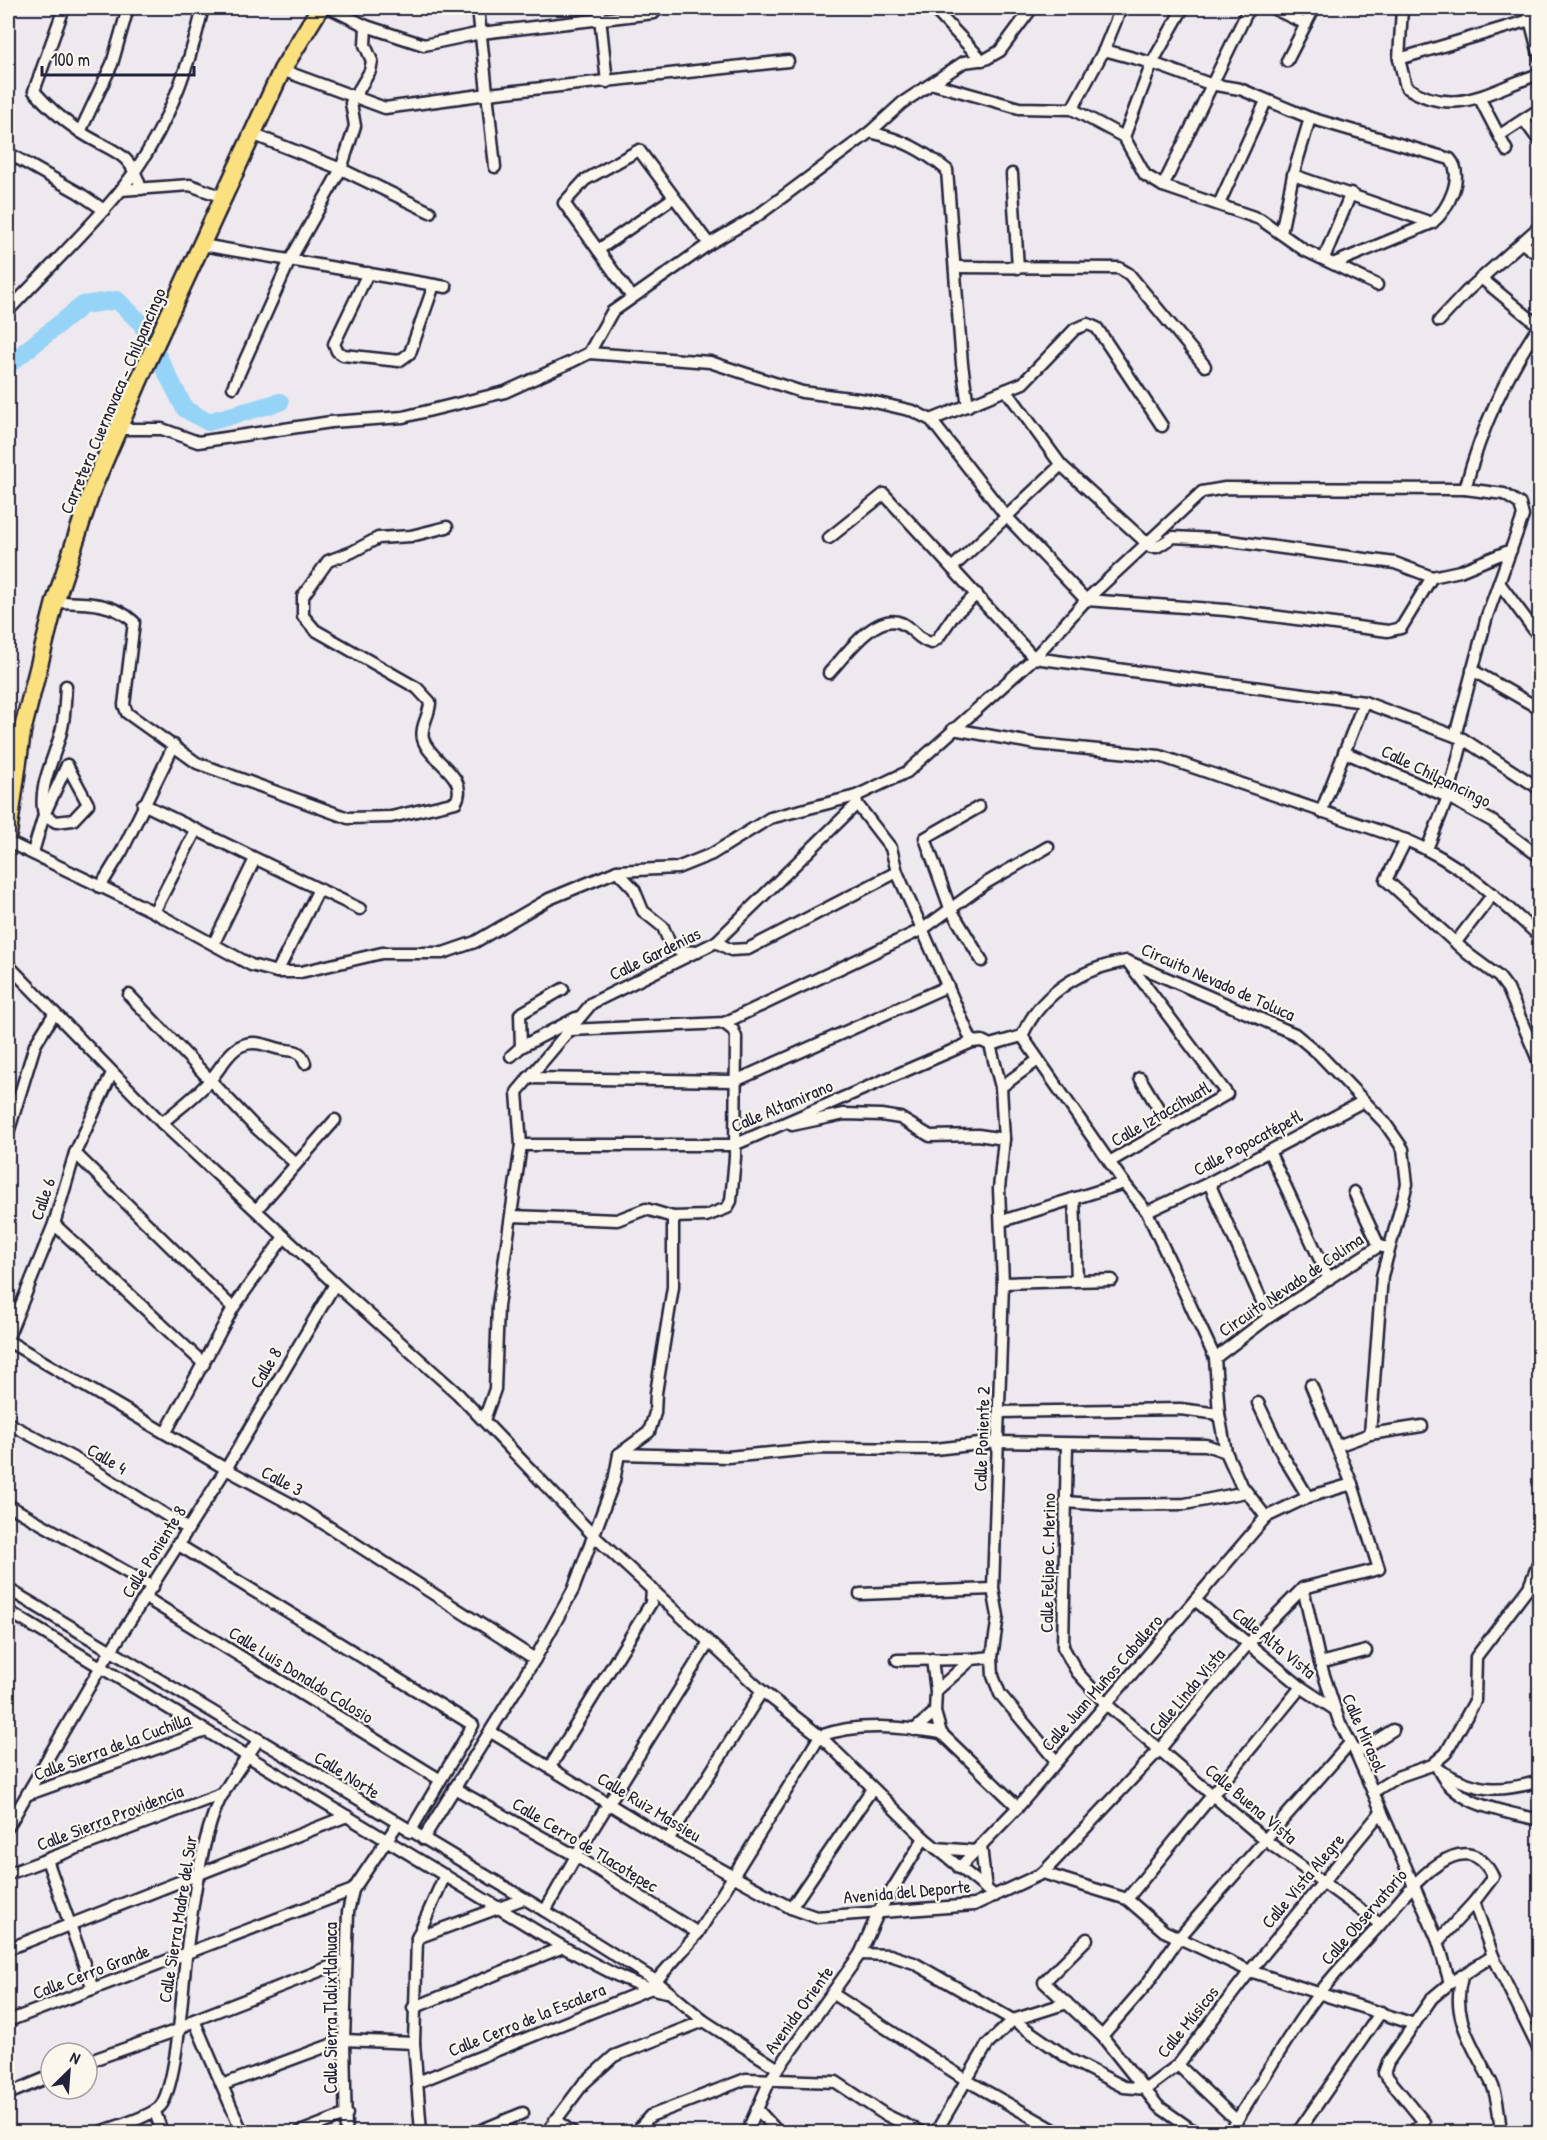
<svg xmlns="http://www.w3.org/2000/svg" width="1547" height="2140" viewBox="0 0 1547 2140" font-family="'Patrick Hand',sans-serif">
  <rect width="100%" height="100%" fill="#eee8ef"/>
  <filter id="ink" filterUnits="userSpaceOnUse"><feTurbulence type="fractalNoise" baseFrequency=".0167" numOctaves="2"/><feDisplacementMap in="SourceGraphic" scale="12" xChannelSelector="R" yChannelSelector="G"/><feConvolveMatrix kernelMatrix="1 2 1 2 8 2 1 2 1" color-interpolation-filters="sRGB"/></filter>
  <g filter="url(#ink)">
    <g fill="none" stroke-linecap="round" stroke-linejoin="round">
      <polyline stroke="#96d4f7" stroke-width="18" points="8,365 83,305 117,300 141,323 185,409 208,422 280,402"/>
      <defs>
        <g id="minor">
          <path d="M64,8L34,91C47,106 63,120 79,131C109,152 130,148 141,189"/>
          <polyline points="478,8 495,167"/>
          <polyline points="599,8 607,82"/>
          <polyline points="933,8 982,60"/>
          <polyline points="1272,8 1306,24"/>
          <path d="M1402,8L1399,59L1406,87C1457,120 1490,89 1540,74"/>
          <polyline points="1527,8 1540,58"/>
          <polyline points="366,26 424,45 481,33 654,13"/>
          <path d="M1104,50L1152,63L1210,84L1240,89L1310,118L1450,159C1465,176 1448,210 1432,223L1335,263"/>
          <polyline points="1399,59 1530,20"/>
          <polyline points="1287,61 1314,8"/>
          <polyline points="282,70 385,108 488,94 788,61"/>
          <polyline points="934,84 1019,108 1072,109 1124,137 1145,175 1163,186 1260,219 1304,250 1377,285"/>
          <polyline points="1480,99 1507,151"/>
          <polyline points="1072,109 1104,50 1121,8"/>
          <polyline points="1524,120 1540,142"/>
          <polyline points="80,132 112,64 128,8"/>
          <path d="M870,132C903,140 921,149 947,170L962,364L968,406"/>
          <polyline points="252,134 341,169 430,212"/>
          <polyline points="1500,135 1540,109"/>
          <polyline points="1124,137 1152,63 1183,8"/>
          <polyline points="8,153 79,193 104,210"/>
          <polyline points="1012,174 1018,268"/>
          <polyline points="1293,175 1432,223"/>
          <polyline points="1163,186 1249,8"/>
          <polyline points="121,190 190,185 223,197"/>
          <polyline points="1219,204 1266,101"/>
          <polyline points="1281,233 1293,175 1310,118"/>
          <polyline points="1522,243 1540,256"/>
          <polyline points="202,245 446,287"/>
          <polyline points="598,250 673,198"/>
          <polyline points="1324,258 1351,193"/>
          <polyline points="955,267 1119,268 1129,274 1205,366"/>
          <polyline points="368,273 334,344 337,351 343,355 399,361 410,353 434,285"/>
          <polyline points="1481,278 1538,325"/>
          <polyline points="632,297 564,203 585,180 639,150 709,244"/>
          <path d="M8,311C45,271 86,233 121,190C163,138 188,72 203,8"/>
          <polyline points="1439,321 1467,291 1540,226"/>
          <polyline points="589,353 710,362 802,392 866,400 913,411 931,420 1006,516 1086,600 1226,610 1388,631 1401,628 1432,577"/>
          <polyline points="233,387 289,262 341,169 355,126 351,103 370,71 372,61 365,45 366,26 330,8"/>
          <polyline points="1006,390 1061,465 1151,547 1157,547 1173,537 1215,539 1395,563 1432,577 1460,571 1511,550"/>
          <polyline points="931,420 1023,383 1075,329 1088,324 1097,328 1162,426"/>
          <polyline points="119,429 162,429 198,442 331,422 403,417 505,392 571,362 589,353 612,312 709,244 757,216 870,132 902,103 964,62 986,59 1000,51 1032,8"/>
          <path d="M1465,489C1482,426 1504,379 1540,324"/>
          <polyline points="829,538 884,494 1034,658 1364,702 1463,739 1540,789"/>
          <polyline points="952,568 1061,465"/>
          <polyline points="1500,584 1540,638"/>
          <path d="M55,602C83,603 112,601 134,622L124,705L127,713L197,763L348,818L391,817L456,802C470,776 430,762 423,739C420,726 430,715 430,702L417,688L315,630L303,616V596L328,561L352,552L378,538L411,536L447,527"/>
          <polyline points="1472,670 1540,709"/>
          <path d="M829,673C845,656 875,612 901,623C913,628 918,640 931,643L938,638L954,615L977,594"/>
          <path d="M66,686C65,700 65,715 62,728C56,756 37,786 44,815L56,822L73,820L88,804L67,765"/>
          <path d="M953,729L1037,744L1160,756L1406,840C1457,861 1497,897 1537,934"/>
          <polyline points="1344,752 1448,797 1492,821 1540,857"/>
          <polyline points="143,804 360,909"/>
          <polyline points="857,804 891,848 897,872 972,1042"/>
          <polyline points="979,807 925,838 950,908 982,961"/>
          <polyline points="1321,812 1364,702"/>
          <polyline points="1406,840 1386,880 1468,954 1499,977 1508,989 1540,1065"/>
          <polyline points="8,842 154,912 251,965 277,972 301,972 382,953 443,953 475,942 549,899 617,871 677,868 712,854 770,818 856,796 907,772 1034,658 1086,600 1202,492 1225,488 1465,489 1504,494 1520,504 1523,516 1487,616 1455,736"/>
          <polyline points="1427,849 1448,797 1463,739"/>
          <polyline points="33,852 44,815 67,765"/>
          <polyline points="617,871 634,889 643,911 663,927 670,944 679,951 698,952"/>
          <polyline points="100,887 122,851 174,745"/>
          <polyline points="154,912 196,830"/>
          <polyline points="716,942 731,950 748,949 897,872"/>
          <polyline points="1456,942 1493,894"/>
          <polyline points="214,943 255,859"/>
          <polyline points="8,965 162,1123 335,1284 458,1394 593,1535 762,1691 820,1736 924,1838 995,1896"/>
          <polyline points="277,972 319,889"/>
          <polyline points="129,995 254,1126 296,1164"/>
          <polyline points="570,1030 724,1023 923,929 986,883 1048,847"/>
          <path d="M1022,1036C1041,993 1082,968 1127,961L1295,1034L1319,1054L1385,1123L1403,1149L1407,1184L1382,1276L1370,1434"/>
          <polyline points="1022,1036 1124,1183 1147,1212 1215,1358 1219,1414 1226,1452 1240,1483 1266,1517"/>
          <polyline points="990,1045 1022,1036"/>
          <polyline points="521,1047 520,1014 563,989"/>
          <polyline points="511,1056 521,1047 576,1018"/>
          <polyline points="528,1078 735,1081 948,986"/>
          <polyline points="1140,1078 1169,1126"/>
          <polyline points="1001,1087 1038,1060"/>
          <path d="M162,1123C178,1109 198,1095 211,1079C221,1068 229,1050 243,1045C256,1040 267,1046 280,1049C293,1052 300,1048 305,1063"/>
          <polyline points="792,1125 844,1114 881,1115 900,1118 930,1136 978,1135 1004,1139"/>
          <polyline points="8,1133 35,1045 54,1014"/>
          <polyline points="521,1145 734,1145 972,1042 982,1041 990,1045 1001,1087 1004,1139 999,1189 1003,1283 993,1589 998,1616 992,1657 993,1676 1000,1694 1056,1761"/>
          <polyline points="1269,1151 1329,1279"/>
          <polyline points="75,1153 233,1308"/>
          <polyline points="1111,1161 1227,1094 1128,962"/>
          <polyline points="1209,1183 1269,1317"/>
          <polyline points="1354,1192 1379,1246"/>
          <polyline points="1074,1198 1077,1280"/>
          <polyline points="257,1209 335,1120"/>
          <polyline points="1147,1212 1209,1183 1362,1102"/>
          <polyline points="512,1216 617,1220 646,1209 673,1217 706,1216 727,1208 731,1201 735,1157 736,1037 733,1030 724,1023"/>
          <polyline points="1002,1221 1124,1183"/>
          <polyline points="54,1224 204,1364"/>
          <polyline points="1003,1283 1112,1280"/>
          <polyline points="8,1337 54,1224 75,1153 112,1073"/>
          <polyline points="8,1341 226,1469 304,1511 535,1659"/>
          <polyline points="1215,1358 1269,1317 1379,1246 1388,1248"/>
          <polyline points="1258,1403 1283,1456 1308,1497"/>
          <polyline points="1001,1412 1180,1409 1219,1414"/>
          <polyline points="484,1420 495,1389 498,1306 521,1145 517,1092 592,1003 716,942 857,804 856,796"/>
          <polyline points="8,1423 88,1466 188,1529"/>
          <polyline points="166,1432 233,1308 284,1237"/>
          <polyline points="1067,1444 1063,1647 1077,1672 1106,1704 1265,1840 1380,1924"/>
          <polyline points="1337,1446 1370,1434 1422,1426"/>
          <polyline points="619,1454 728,1457 822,1448 935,1449 998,1442 1206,1445 1226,1452"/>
          <polyline points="1065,1502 1108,1505 1185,1504 1246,1492"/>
          <polyline points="8,1505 153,1587"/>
          <polyline points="177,1544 473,1725 410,1832"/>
          <polyline points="1303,1588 1320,1663 1339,1721 1356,1753 1438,1941 1450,1983"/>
          <polyline points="8,1589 545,1911 656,1981 704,2021 777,2068"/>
          <polyline points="860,1594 993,1589"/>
          <polyline points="146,1598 439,1779"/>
          <polyline points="1195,1600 1301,1687 1334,1709"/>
          <path d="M8,1611L563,1947C596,1964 629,1986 667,1992"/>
          <polyline points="932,1659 936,1691 935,1712 941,1733 1018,1807"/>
          <polyline points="897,1660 972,1659"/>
          <polyline points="1320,1663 1366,1651"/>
          <polyline points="936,1691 972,1659 992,1657"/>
          <polyline points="914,1730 935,1712"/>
          <polyline points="491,1732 668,1840 791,1908 816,1917 974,1905 1043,1873 1127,1899 1164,1931 1250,1971 1414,2024"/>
          <polyline points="1356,1753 1393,1730"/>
          <polyline points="550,1767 651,1603 652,1589"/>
          <path d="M1438,1769C1455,1806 1504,1811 1540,1820"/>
          <path d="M1439,1770C1476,1792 1499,1793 1540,1781"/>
          <polyline points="454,1788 576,1856 698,1933"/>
          <polyline points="1373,1792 1397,1777 1432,1765 1446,1753 1475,1701 1476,1657 1529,1587 1540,1559"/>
          <polyline points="29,1794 206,1731"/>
          <polyline points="8,1827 100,1668 226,1469 335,1284"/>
          <polyline points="423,1839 535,1659 573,1590 614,1481 619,1454 649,1432 655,1413 656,1393 673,1287 673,1217"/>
          <polyline points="668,1840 762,1691"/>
          <polyline points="981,1846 986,1889"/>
          <polyline points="936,1848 976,1851"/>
          <polyline points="47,1860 93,1989"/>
          <polyline points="959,1868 1018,1807 1266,1517 1308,1497 1352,1484"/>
          <polyline points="1043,1873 1160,1749 1248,1644 1303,1588 1379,1569 1352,1484 1311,1385"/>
          <polyline points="8,1874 224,1793"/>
          <polyline points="1127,1899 1301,1687"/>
          <polyline points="1474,1902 1493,1956 1540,2052"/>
          <polyline points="791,1908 872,1789"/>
          <polyline points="545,1911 576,1856 709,1642"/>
          <polyline points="417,1938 523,1899"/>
          <polyline points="1087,1939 1044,1982 1102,2036 1158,2106 1195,2132"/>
          <polyline points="8,1949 347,1816"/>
          <polyline points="860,1954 890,1955 914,1963 1013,2020 1071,2060 1124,2087 1146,2089 1178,2065 1250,1971 1381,1812"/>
          <path d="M1462,1977C1450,2017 1474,2047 1491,2082C1498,2096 1499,2117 1501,2132"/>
          <polyline points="833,1994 968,2081 1058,2132"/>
          <polyline points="413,2008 563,1947"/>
          <polyline points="194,2020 242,2132"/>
          <polyline points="8,2021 353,1890"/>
          <polyline points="1102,2036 1147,1984 1178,1939 1350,1743"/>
          <polyline points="87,2062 178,2030 194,2020 345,1961"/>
          <polyline points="1178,2065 1237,2121"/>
          <path d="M418,2082L649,1989L698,1933L820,1736C858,1722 902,1727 941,1733"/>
          <polyline points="222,2085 344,2040 414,2043"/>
          <polyline points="8,2094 51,2076"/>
          <polyline points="757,2109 778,2132"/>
          <polyline points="155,2112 162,2132"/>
          <polyline points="555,2120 572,2132"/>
          <path d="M100,2132C114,2127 155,2116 162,2104C178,2076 182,1992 186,1957C191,1913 201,1840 219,1801C229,1780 246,1760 258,1740"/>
          <polyline points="300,2132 347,2114"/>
          <polyline points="346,2132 344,2040 348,1912 353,1890 397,1825"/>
          <polyline points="421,2132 414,2043 417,1938 445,1875"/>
          <polyline points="477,2132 523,2113"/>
          <polyline points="547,2132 583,2084 614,2056 704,2021"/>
          <polyline points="636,2132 650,2116 746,2079 836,2082 884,2114 921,2132"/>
          <polyline points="747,2132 770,2080 860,1954 879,1911 924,1838"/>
          <polyline points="936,2132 987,2045 1013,2020 1067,2003"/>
          <path d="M1229,2132C1260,2087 1285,2038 1318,1995C1336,1971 1358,1949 1378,1927C1400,1901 1463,1813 1493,1877L1474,1902L1438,1941"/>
          <polyline points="1298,2132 1381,2012"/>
          <polyline points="1412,2132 1424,2122 1384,2073 1388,2062 1432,1998 1450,1983 1493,1956"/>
        </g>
        <polyline id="primary" points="8,834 22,732 55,602 93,487 144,369 282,70 320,8"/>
      </defs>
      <use href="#minor" stroke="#22223b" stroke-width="15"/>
      <use href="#primary" stroke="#22223b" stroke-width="21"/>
      <use href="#minor" stroke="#fbf7ec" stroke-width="10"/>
      <use href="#primary" stroke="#fbe080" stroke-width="16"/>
    </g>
  </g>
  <g text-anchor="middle" stroke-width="4.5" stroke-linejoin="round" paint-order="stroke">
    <g font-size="18" fill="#22223b" stroke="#fbf7ec">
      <text transform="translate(113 401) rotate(-67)" y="6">Carretera Cuernavaca - Chilpancingo</text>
      <text transform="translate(1436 776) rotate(26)" y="6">Calle Chilpancingo</text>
      <text transform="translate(655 954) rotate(-26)" y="6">Calle Gardenias</text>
      <text transform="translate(1218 982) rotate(24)" y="6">Circuito Nevado de Toluca</text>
      <text transform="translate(782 1106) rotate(-23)" y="6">Calle Altamirano</text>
      <text transform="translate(1161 1114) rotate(-30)" y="6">Calle Iztaccíhuatl</text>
      <text transform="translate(1248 1143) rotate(-28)" y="6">Calle Popocatépetl</text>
      <text transform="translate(43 1199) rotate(-72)" y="6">Calle 6</text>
      <text transform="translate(1291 1285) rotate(-34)" y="6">Circuito Nevado de Colima</text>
      <text transform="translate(266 1368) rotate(-59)" y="6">Calle 8</text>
      <text transform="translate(982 1439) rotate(-88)" y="6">Calle Poniente 2</text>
      <text transform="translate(107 1459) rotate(31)" y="6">Calle 4</text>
      <text transform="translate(282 1481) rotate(28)" y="6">Calle 3</text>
      <text transform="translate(154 1552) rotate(-58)" y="6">Calle Poniente 8</text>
      <text transform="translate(1048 1563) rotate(-89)" y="6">Calle Felipe C. Merino</text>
      <text transform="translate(1274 1643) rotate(39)" y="6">Calle Alta Vista</text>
      <text transform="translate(301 1675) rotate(32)" y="6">Calle Luis Donaldo Colosio</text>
      <text transform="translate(1102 1683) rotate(-49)" y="6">Calle Juan Muños Caballero</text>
      <text transform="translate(1187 1692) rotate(-50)" y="6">Calle Linda Vista</text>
      <text transform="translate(1364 1733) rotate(66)" y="6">Calle Mirasol</text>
      <text transform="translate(112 1747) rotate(-20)" y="6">Calle Sierra de la Cuchilla</text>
      <text transform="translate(347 1775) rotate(32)" y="6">Calle Norte</text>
      <text transform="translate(1251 1804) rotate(40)" y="6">Calle Buena Vista</text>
      <text transform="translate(649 1807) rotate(31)" y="6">Calle Ruiz Massieu</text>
      <text transform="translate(110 1818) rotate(-21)" y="6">Calle Sierra Providencia</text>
      <text transform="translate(585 1845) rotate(31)" y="6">Calle Cerro de Tlacotepec</text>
      <text transform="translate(1303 1881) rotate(-50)" y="6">Calle Vista Alegre</text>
      <text transform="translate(907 1892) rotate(-5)" y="6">Avenida del Deporte</text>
      <text transform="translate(1364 1917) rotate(-49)" y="6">Calle Observatorio</text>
      <text transform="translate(178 1919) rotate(-81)" y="6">Calle Sierra Madre del Sur</text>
      <text transform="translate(91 1972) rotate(-21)" y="6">Calle Cerro Grande</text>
      <text transform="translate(331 2008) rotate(-90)" y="6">Calle Sierra Tlalixtlahuaca</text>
      <text transform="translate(799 2010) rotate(-54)" y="6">Avenida Oriente</text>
      <text transform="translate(527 2020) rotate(-22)" y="6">Calle Cerro de la Escalera</text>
      <text transform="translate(1188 2022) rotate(-51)" y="6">Calle Músicos</text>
    </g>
  </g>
  <rect width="1547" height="2140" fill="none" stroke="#fbf7ec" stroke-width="30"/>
  <rect x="15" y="15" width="1517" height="2110" fill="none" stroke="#22223b" stroke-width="2" filter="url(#ink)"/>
  <g transform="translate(69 2071) rotate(25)"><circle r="28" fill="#fbf7ec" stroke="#a4a2a5" stroke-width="1.5"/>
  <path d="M0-4.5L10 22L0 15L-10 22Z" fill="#22223b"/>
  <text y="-9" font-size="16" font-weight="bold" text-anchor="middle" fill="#22223b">N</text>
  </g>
  <path d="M42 66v9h152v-9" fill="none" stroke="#22223b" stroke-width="3"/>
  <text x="51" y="66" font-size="18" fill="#22223b" stroke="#fbf7ec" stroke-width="4.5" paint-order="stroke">100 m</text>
</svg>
